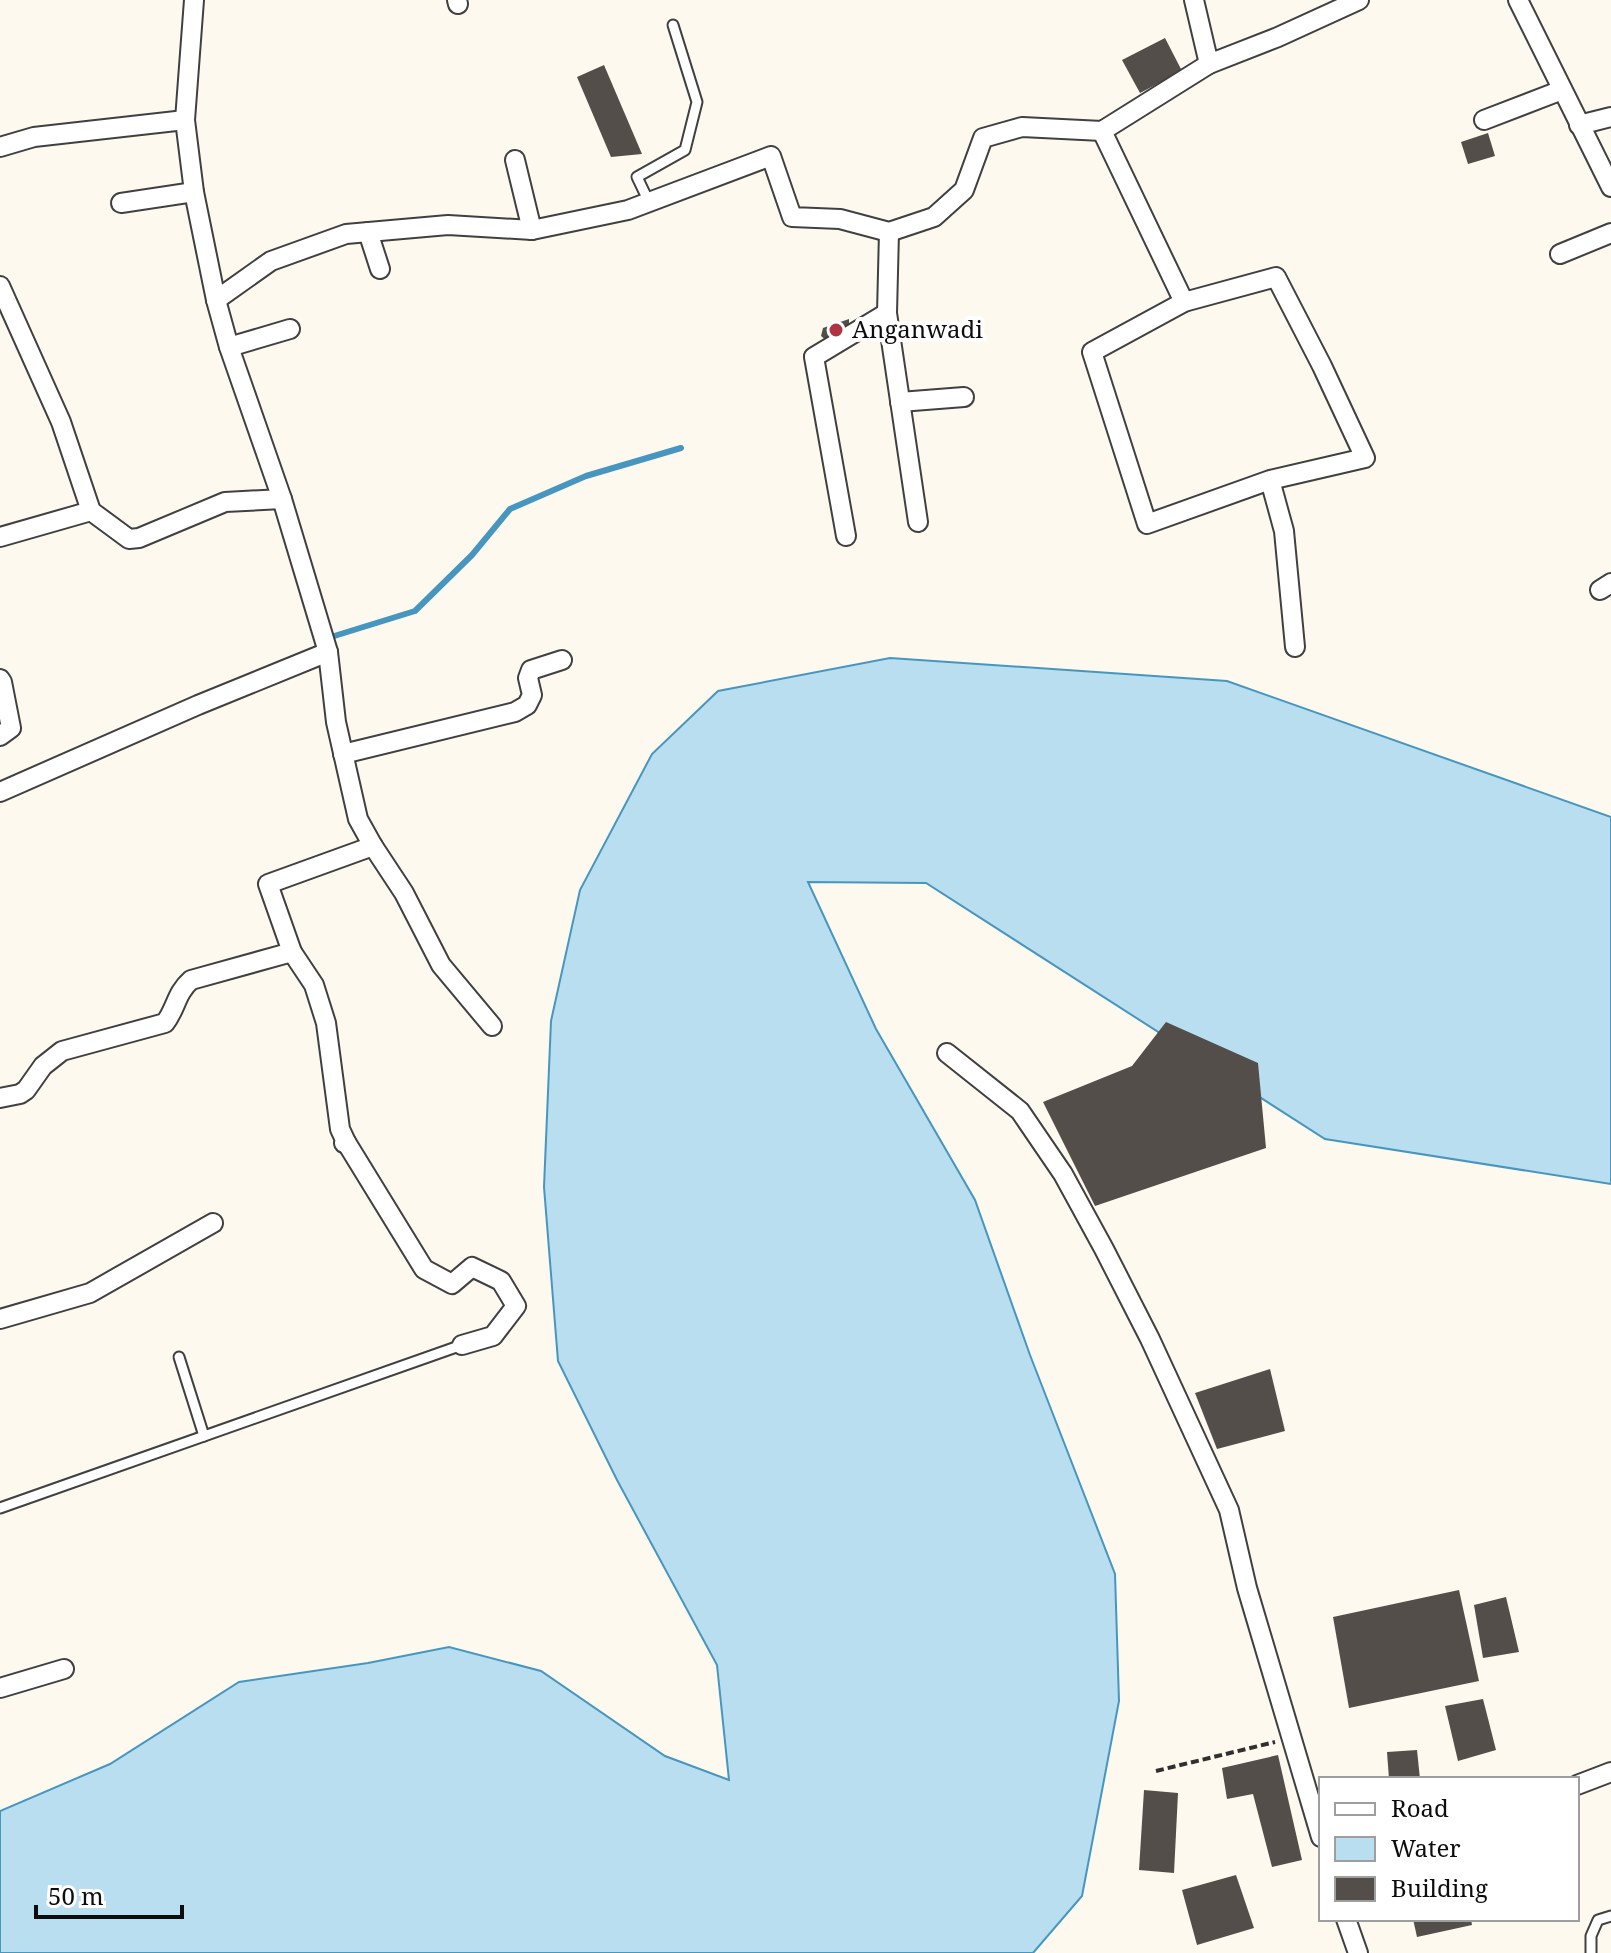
<svg xmlns="http://www.w3.org/2000/svg" width="1611" height="1953" viewBox="0 0 1611 1953" font-family="'Noto Serif',serif">
  <rect width="100%" height="100%" fill="#fdf9ef"/>
  <polygon fill="#b8deef" stroke="#4796bf" stroke-width="2" points="890,658 1227,681 1611,817 1611,1184 1325,1139 926,883 808,882 876,1029 975,1200 1030,1355 1115,1574 1119,1701 1082,1896 1033,1953 0,1953 0,1811 110,1764 239,1682 368,1663 449,1647 541,1671 665,1756 729,1780 717,1665 617,1480 558,1361 544,1187 551,1021 580,890 652,754 718,691"/>
  <g fill="none" stroke-linecap="round" stroke-linejoin="round">
    <polyline stroke="#4796bf" stroke-width="6" points="331,637 415,611 472,555 510,509 586,476 681,448"/>
  </g>
  <g fill="#544e4a">
    <polygon points="1165,38 1182,71 1140,93 1122,60"/>
    <polygon points="604,65 642,154 611,157 577,77"/>
    <polygon points="1488,133 1495,156 1468,164 1461,142"/>
    <polygon points="849,319 849,332 827,341 821,336 823,328"/>
    <polygon points="1166,1022 1258,1063 1266,1148 1095,1206 1043,1102 1132,1066"/>
    <polygon points="1270,1369 1285,1431 1217,1449 1195,1393"/>
    <polygon points="1459,1590 1479,1681 1349,1708 1333,1617"/>
    <polygon points="1506,1597 1519,1652 1483,1658 1474,1605"/>
    <polygon points="1483,1699 1496,1750 1458,1761 1445,1706"/>
    <polygon points="1417,1750 1420,1779 1389,1779 1387,1752"/>
    <polygon points="1278,1755 1302,1860 1272,1867 1253,1794 1227,1799 1222,1768"/>
    <polygon points="1144,1790 1178,1793 1174,1873 1139,1870"/>
    <polygon points="1236,1875 1254,1928 1197,1945 1182,1890"/>
    <polygon points="1413,1919 1471,1919 1472,1925 1417,1937"/>
  </g>
  <g fill="none" stroke-linecap="round" stroke-linejoin="round">
    <defs>
      <g id="lane">
        <polyline points="649,202 637,177 685,150 697,102 673,25"/>
        <polyline points="179,1357 204,1436"/>
        <polyline points="0,1508 462,1345"/>
        <polyline points="1591,1953 1591,1936 1598,1920 1611,1916"/>
      </g>
      <g id="street">
        <polyline points="194,0 185,120 194,192 216,300 229,347 282,499 328,652 336,722 358,819 373,846 404,893 441,965 492,1026"/>
        <polyline points="457,0 458,4"/>
        <polyline points="1194,0 1209,64 1278,37 1359,0"/>
        <polyline points="1518,0 1611,187"/>
        <polyline points="1484,120 1562,90"/>
        <polyline points="1579,125 1611,117"/>
        <polyline points="1102,131 1184,302"/>
        <polyline points="0,147 34,137 185,120"/>
        <polyline points="515,160 532,230"/>
        <polyline points="121,203 194,192"/>
        <polyline points="368,232 380,269"/>
        <polyline points="889,232 887,313 918,522"/>
        <polyline points="1560,254 1611,233"/>
        <polyline points="0,286 61,422 91,511 129,539 139,538 225,502 282,499"/>
        <polyline points="216,300 271,261 346,234 448,225 532,230 628,210 771,156 792,217 840,219 889,232 934,217 964,190 983,138 1022,127 1102,131 1209,64"/>
        <polyline points="229,347 290,329"/>
        <polyline points="900,402 964,397"/>
        <polyline points="1270,480 1147,524 1092,352 1184,302 1276,277 1322,366 1365,458 1270,480 1284,531 1295,647"/>
        <polyline points="846,536 814,357 887,313"/>
        <polyline points="0,537 91,511"/>
        <polyline points="1600,590 1611,583"/>
        <polyline points="0,679 2,682 11,728 0,736"/>
        <polyline points="343,754 515,712 527,705 532,695 528,678 531,670 562,660"/>
        <polyline points="0,792 198,705 328,652"/>
        <polyline points="292,952 314,985 326,1023 340,1129 346,1142 344,1143"/>
        <polyline points="947,1053 1020,1111 1063,1174 1104,1249 1150,1339 1229,1510 1247,1588 1321,1837"/>
        <path d="M0,1098L20,1094L26,1090L43,1066L62,1051L165,1023C176,1009 176,993 191,980L292,952L268,884L373,846"/>
        <polyline points="346,1142 424,1269 452,1284 472,1267 501,1281 516,1306 493,1336 462,1345"/>
        <polyline points="0,1319 90,1293 213,1223"/>
        <polyline points="0,1688 64,1669"/>
        <polyline points="1577,1785 1611,1772"/>
        <polyline points="1346,1919 1358,1953"/>
      </g>
    </defs>
    <use href="#lane" stroke="#404040" stroke-width="13"/>
    <use href="#street" stroke="#404040" stroke-width="22"/>
    <polyline stroke="#2f2f2f" stroke-width="4" stroke-dasharray="8 4" stroke-linecap="butt" points="1156,1771 1275,1742"/>
    <use href="#lane" stroke="#fff" stroke-width="9"/>
    <use href="#street" stroke="#fff" stroke-width="18"/>
  </g>
  <circle fill="#ae3441" stroke="#fff" stroke-width="3" cx="836" cy="330" r="8"/>
  <g text-anchor="middle" stroke-width="8" stroke-linejoin="round" paint-order="stroke">
    <g font-size="24" fill="#0d0d0d" stroke="#fff" text-anchor="start">
      <text x="852" y="338">Anganwadi</text>
    </g>
  </g>
  <rect x="1319" y="1777" width="260" height="144" fill="#ffffff" stroke="#9e9e9e" stroke-width="2"/>
  <rect x="1335" y="1803" width="40" height="12" fill="#ffffff" stroke="#9e9e9e" stroke-width="2"/>
  <text x="1391" y="1817" font-size="24" fill="#0d0d0d">Road</text>
  <rect x="1335" y="1837" width="40" height="24" fill="#b8deef" stroke="#9e9e9e" stroke-width="2"/>
  <text x="1391" y="1857" font-size="24" fill="#0d0d0d">Water</text>
  <rect x="1335" y="1877" width="40" height="24" fill="#544e4a" stroke="#9e9e9e" stroke-width="2"/>
  <text x="1391" y="1897" font-size="24" fill="#0d0d0d">Building</text>
  <path d="M36 1905v12h146v-12" fill="none" stroke="#0d0d0d" stroke-width="4"/>
  <text x="48" y="1905" font-size="24" fill="#0d0d0d" stroke="#ffffff" stroke-width="6" paint-order="stroke">50 m</text>
</svg>
